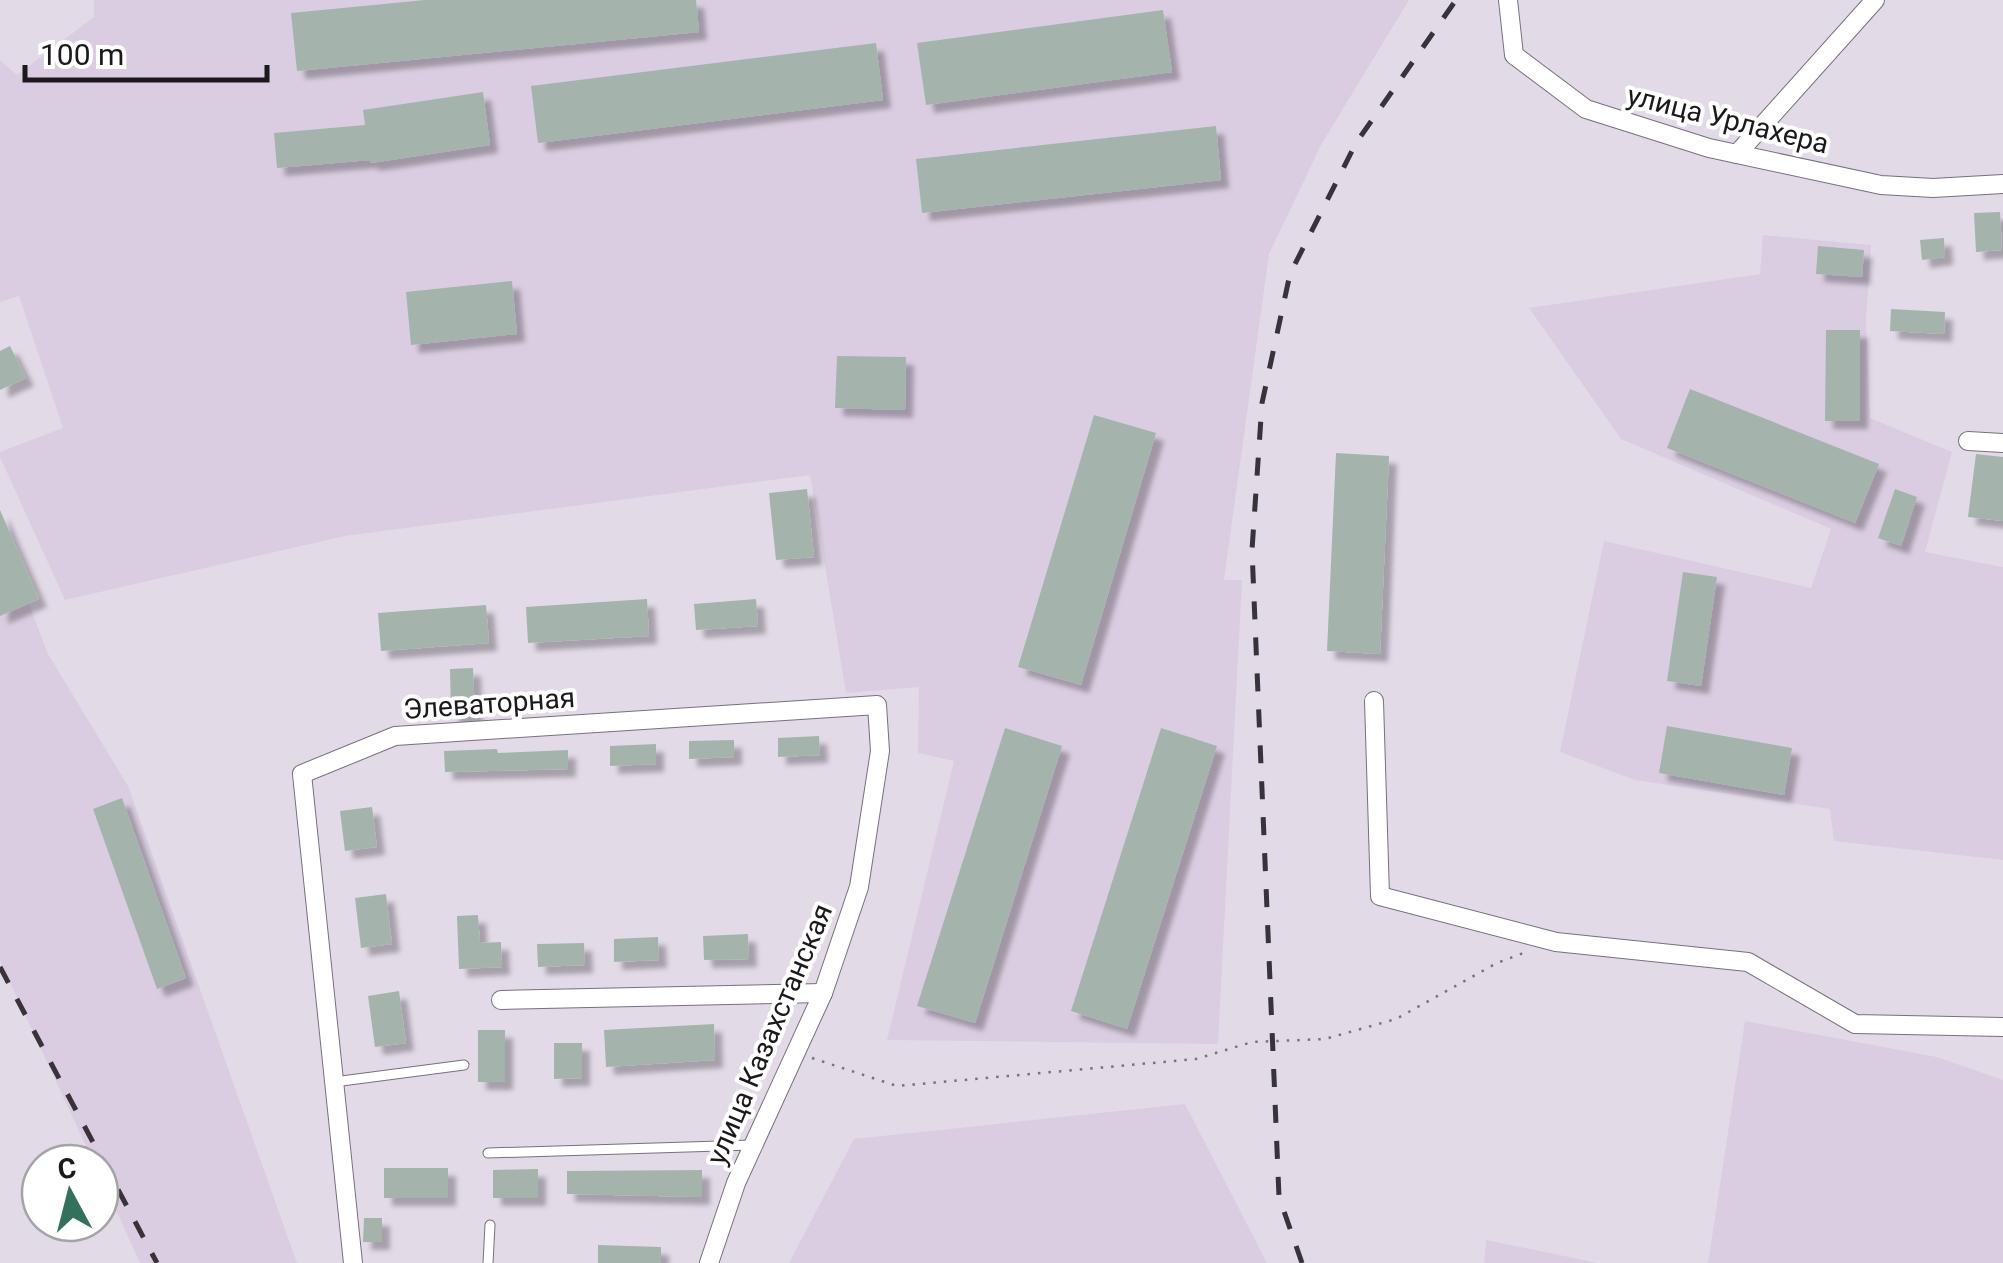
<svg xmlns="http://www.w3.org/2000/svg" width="2003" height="1263" viewBox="0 0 2003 1263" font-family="Roboto,sans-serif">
  <defs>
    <filter id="shadow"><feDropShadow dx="8" dy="8" stdDeviation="2.5" flood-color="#0004"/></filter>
  </defs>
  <rect width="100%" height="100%" fill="#e3dae8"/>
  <g fill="#dacde1">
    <polygon points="94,0 1409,0 1321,145 1269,254 1224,580 1242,580 1218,1044 887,1040 954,761 918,753 919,687 846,693 810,475 345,536 65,600 0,457 0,452 63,428 19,296 0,302 0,60 17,75 94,17"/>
    <polygon points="1763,235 1871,245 1866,322 1870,418 1952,452 1925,552 2003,567 2003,860 1834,841 1830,809 1635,780 1560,752 1604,541 1811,588 1831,529 1621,439 1529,308 1760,274"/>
    <polygon points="0,528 48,654 128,786 297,1263 140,1263 100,1175 100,1163 94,1163 0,961"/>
    <polygon points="1745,1021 1937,1057 2003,1080 2003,1263 1708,1263"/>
    <polygon points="1185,1104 1267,1263 789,1263 854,1139"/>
    <polygon points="1486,1240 1598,1263 1484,1263"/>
  </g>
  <g fill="#a4b4ad" filter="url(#shadow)">
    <polygon points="425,0 696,0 699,32 297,71 291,13"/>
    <polygon points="1163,10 1172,72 926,105 917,43"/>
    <polygon points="876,43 883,100 538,143 531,86"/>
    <polygon points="483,92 490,145 371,163 370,160 277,168 274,133 365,125 363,110"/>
    <polygon points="1216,126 1221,180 922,213 916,159"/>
    <polygon points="2000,212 2002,250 1976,252 1974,213"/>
    <polygon points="1944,238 1945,257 1922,260 1920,240"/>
    <polygon points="1818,246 1864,250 1862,277 1816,274"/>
    <polygon points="512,281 517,334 411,345 406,292"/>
    <polygon points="1891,309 1945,312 1944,334 1890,331"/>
    <polygon points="1826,330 1860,330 1860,421 1825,421"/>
    <polygon points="10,346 26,378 0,390 0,351"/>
    <polygon points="837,356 906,357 905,410 835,408"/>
    <polygon points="1690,389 1879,464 1855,523 1667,448"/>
    <polygon points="1094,415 1156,433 1081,685 1018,667"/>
    <polygon points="1336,453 1389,456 1380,654 1327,651"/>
    <polygon points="1976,454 2003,457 2003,521 1968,517"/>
    <polygon points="807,489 814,557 776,560 769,493"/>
    <polygon points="1895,489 1917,497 1901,546 1878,538"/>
    <polygon points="0,510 39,599 0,616"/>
    <polygon points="1683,572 1717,577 1701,686 1667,681"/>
    <polygon points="647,599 649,636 528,643 526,607"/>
    <polygon points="756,599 758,626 696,630 694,604"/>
    <polygon points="486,605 489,643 381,651 378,613"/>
    <polygon points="473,668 475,716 451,717 450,669"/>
    <polygon points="1667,726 1792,748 1784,795 1659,773"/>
    <polygon points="1005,728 1062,746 975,1023 917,1006"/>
    <polygon points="1161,728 1217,746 1127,1029 1071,1011"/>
    <polygon points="819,736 820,755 778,757 778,738"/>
    <polygon points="734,740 734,757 689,759 689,741"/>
    <polygon points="656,744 656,764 610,766 610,746"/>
    <polygon points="497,749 498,753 568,750 568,769 445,772 444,751"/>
    <polygon points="122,798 186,978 157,989 93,809"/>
    <polygon points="372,807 377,847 345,851 340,811"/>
    <polygon points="386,894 392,944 361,948 355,898"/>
    <polygon points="478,915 480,943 501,942 502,967 459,969 457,916"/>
    <polygon points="748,934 749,959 704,960 703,936"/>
    <polygon points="658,937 659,960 614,962 614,939"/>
    <polygon points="584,943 585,965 538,967 537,944"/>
    <polygon points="399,991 406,1043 375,1047 368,996"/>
    <polygon points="714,1024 715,1060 606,1067 604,1030"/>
    <rect x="478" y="1030" width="27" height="52"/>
    <polygon points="554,1043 582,1043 582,1078 554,1079"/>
    <rect x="384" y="1168" width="64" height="30"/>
    <polygon points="538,1169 538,1198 493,1198 493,1170"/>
    <polygon points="702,1170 702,1197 567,1194 567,1171"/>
    <polygon points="364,1218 382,1218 382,1242 363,1242"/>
    <polygon points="598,1245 661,1247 661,1263 598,1263"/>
  </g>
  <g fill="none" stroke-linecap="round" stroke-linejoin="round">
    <defs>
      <g id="service">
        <polyline points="334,1082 464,1065"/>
        <polyline points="488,1153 753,1145"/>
        <polyline points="488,1263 490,1225"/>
      </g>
      <g id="minor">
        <polyline points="1508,0 1514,55 1586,109 1709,148 1881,185 1933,188 2003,184"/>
        <polyline points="1737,154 1875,0"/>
        <polyline points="1968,441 2003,443"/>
        <polyline points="1374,701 1380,896 1556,942 1748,962 1855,1024 2003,1027"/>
        <polyline points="501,1000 823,993"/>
        <polyline points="353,1263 302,774 395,736 877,705 880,751 859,887 823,993 736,1183 709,1263"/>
      </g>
    </defs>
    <use href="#service" stroke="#78707c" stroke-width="11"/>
    <use href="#minor" stroke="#78707c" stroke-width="20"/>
    <polyline stroke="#78727b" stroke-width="2.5" stroke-dasharray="2.5 8" stroke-linecap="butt" points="812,1058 897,1086 1196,1059 1252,1042 1325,1039 1396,1019 1497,963 1526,952"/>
    <use href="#service" stroke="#fff" stroke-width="9"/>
    <use href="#minor" stroke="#fff" stroke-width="18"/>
    <g stroke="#373338" stroke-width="5" stroke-dasharray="18 18" stroke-linecap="butt">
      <polyline points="0,967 157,1263"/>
      <polyline points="1302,1263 1279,1197 1252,550 1262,403 1290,274 1356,143 1456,0"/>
    </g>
  </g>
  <g text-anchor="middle" stroke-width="8" stroke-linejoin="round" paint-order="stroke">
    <g font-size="28" fill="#1c191d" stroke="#fff">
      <text transform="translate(1728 119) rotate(14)" y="10">улица Урлахера</text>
      <text transform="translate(489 703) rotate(-4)" y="10">Элеваторная</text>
      <text transform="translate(769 1034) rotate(-67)" y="10">улица Казахстанская</text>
    </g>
  </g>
  <g transform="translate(70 1193) rotate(353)"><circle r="48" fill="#ffffff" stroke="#a4a3a5" stroke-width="2.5"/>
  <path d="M0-8L18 38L0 25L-18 38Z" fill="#34715d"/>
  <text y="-15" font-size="28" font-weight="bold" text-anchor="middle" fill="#1c191d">С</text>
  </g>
  <path d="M25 65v15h242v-15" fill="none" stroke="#1c191d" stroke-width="5"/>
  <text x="40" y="65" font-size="30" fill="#1c191d" stroke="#ffffff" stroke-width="8" paint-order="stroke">100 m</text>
</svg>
